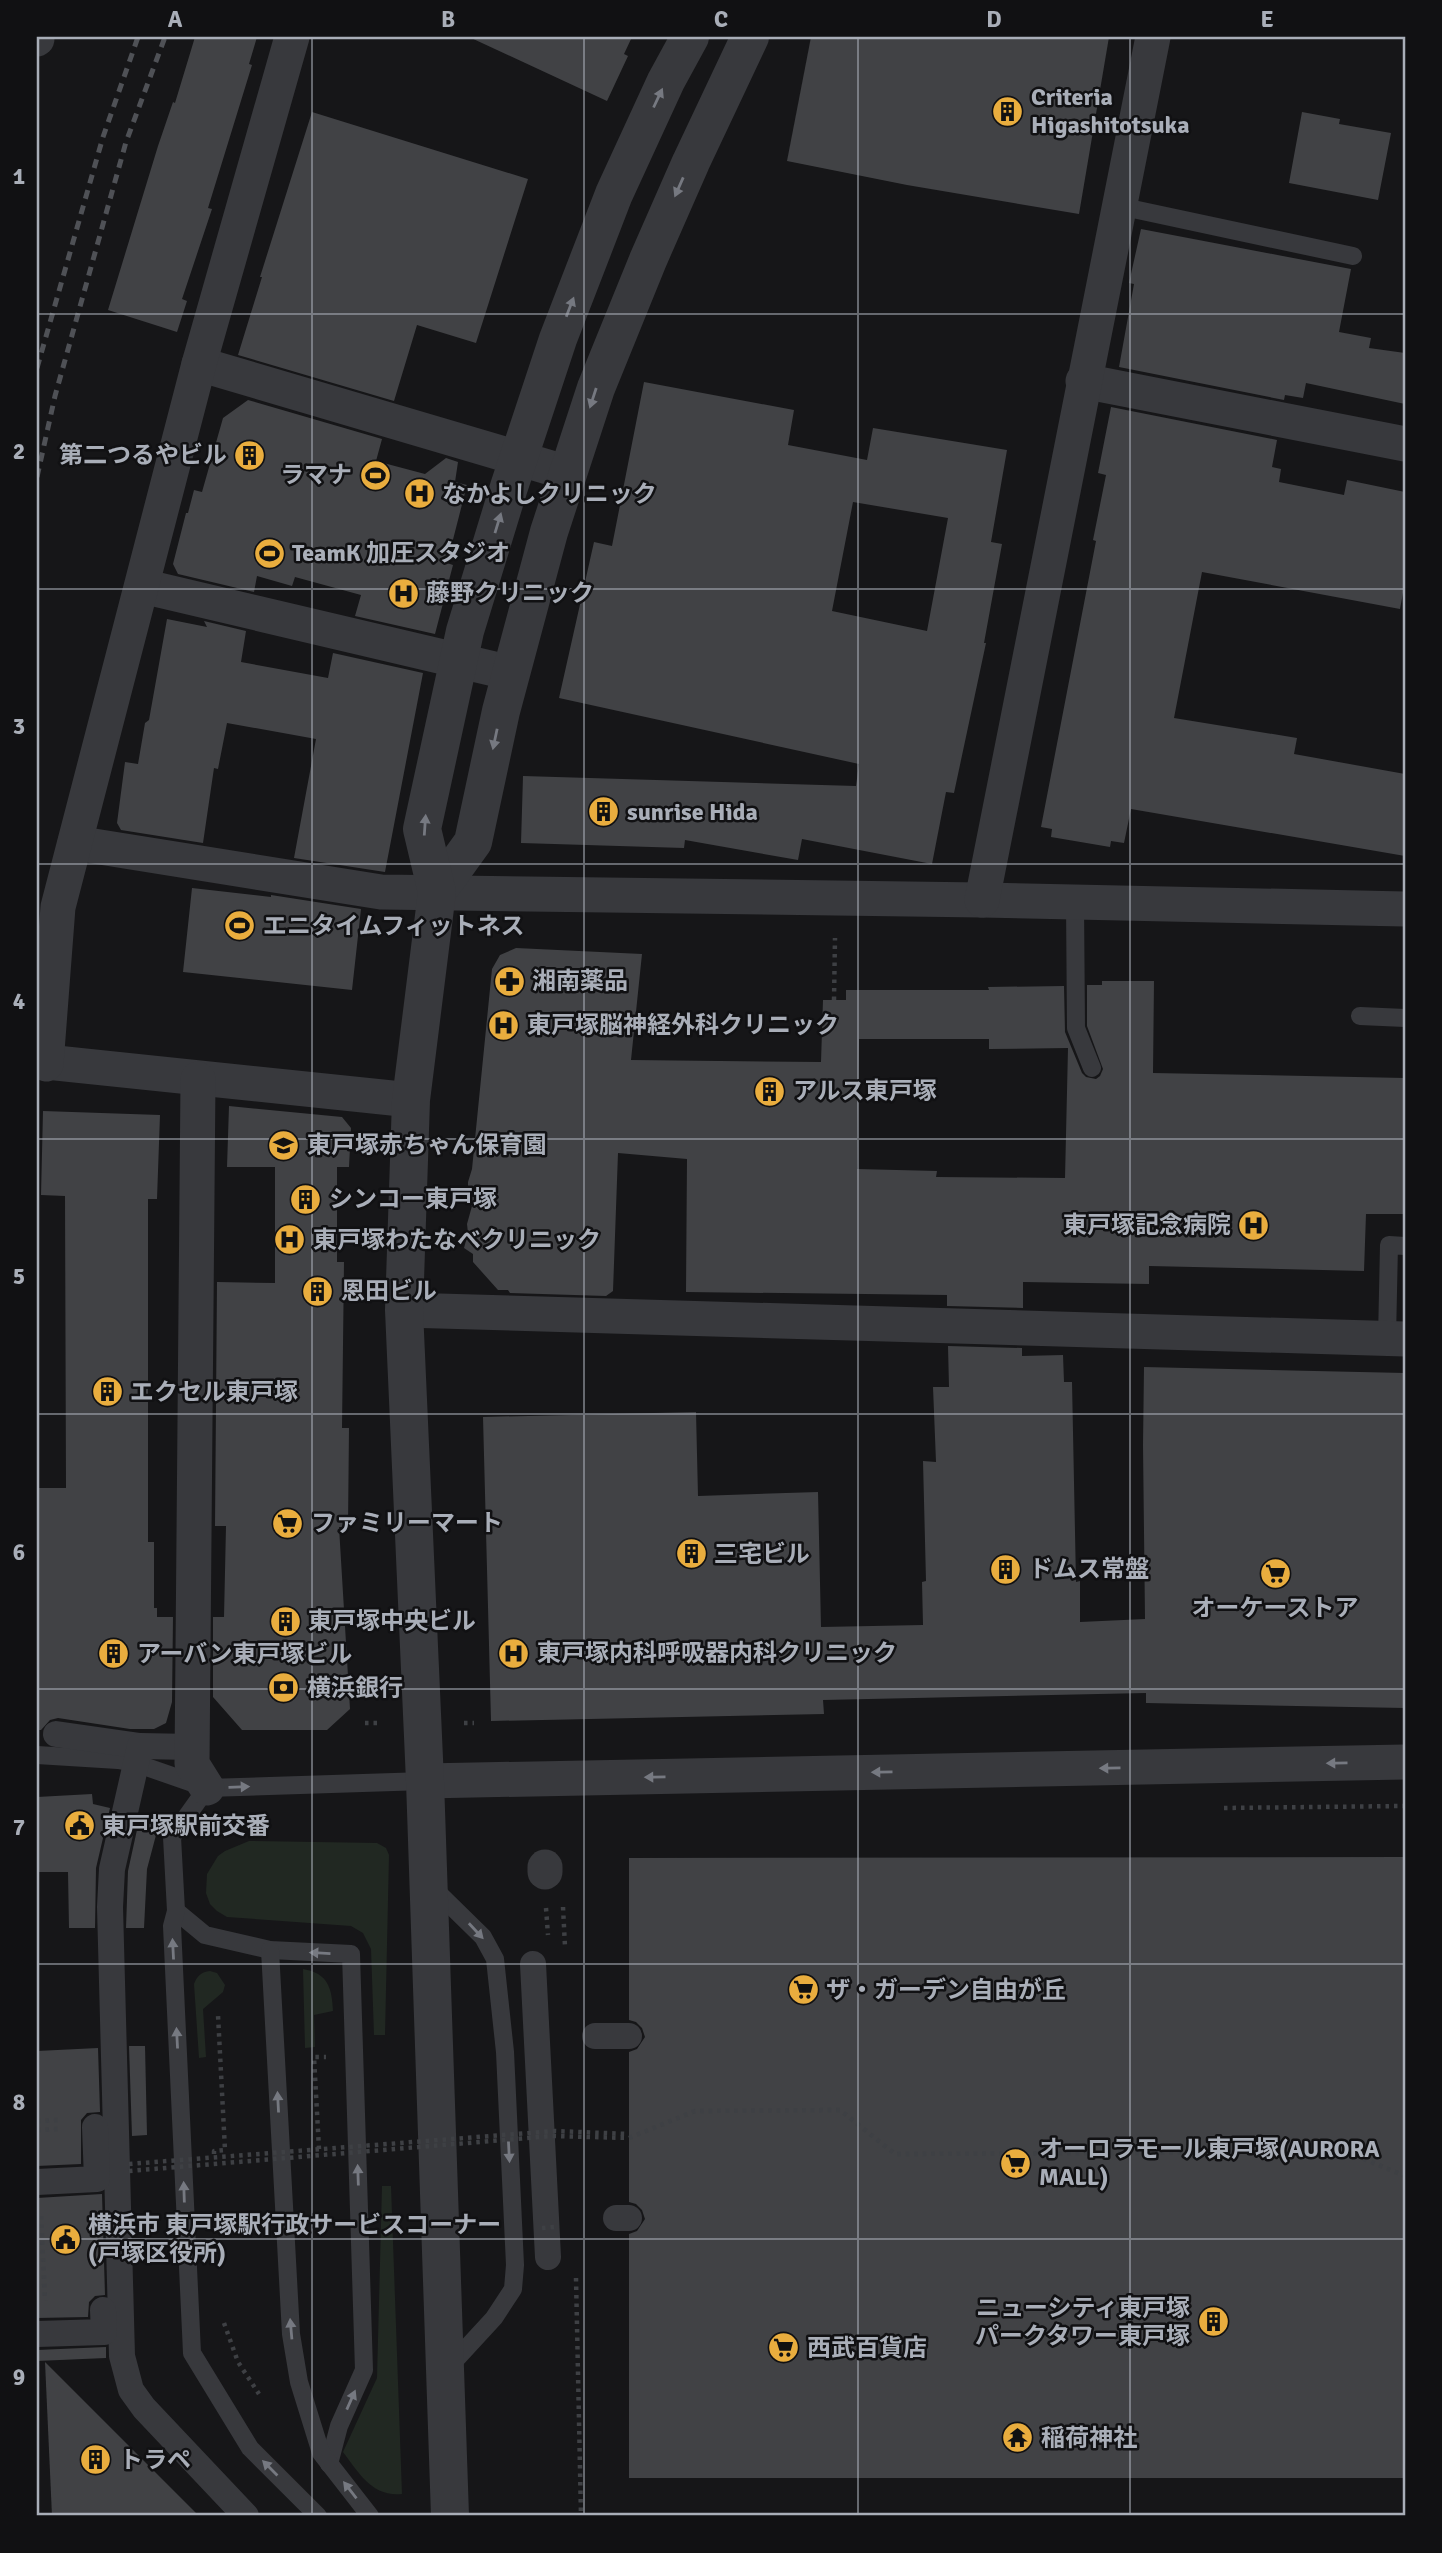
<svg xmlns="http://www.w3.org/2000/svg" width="1442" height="2553" viewBox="0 0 1442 2553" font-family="Signika,'Noto Sans JP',sans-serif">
  <rect width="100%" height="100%" fill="#161618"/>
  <g fill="#212822">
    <polygon points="249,1841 377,1843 386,1848 389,1855 385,2035 374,2035 371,1949 363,1933 351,1926 227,1917 217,1911 210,1904 206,1893 207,1874 218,1856 225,1851"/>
    <path d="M303,1969C328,1973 332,1988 333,2011L314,2015L315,2047L305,2048Z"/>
    <path d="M210,1971L217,1973L225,1985L223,1992L203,2009L206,2057L199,2058L194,1984C197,1976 201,1972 210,1971Z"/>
    <path d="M382,2186H391L402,2494C372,2497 359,2473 343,2452L377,2378Z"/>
  </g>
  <g fill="#414245" fill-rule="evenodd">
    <polygon points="195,37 257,37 249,64 252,65 208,208 212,209 182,299 187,301 177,332 108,310 158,146 173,102 175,103"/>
    <polygon points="469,37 632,37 624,54 628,56 607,101"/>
    <polygon points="811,37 1109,37 1079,214 907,185 787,161"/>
    <polygon points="312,112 528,179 476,343 417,325 394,401 238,355 262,277 260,277"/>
    <polygon points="1302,112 1340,119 1339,124 1391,133 1378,200 1289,183"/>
    <polygon points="1141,229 1351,269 1339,332 1371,338 1369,348 1405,353 1405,404 1306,383 1303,398 1285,395 1284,400 1119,367 1134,284 1129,283"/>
    <path d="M644,382L794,410L788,445L867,460L873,428L1007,450L991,542L1002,544L984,643H986L954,793L946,792L932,864L802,839L798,860L685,840L684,848L521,843L523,776L856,786L859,764L559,698L594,542L612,546ZM853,502L948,518L927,631L832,611Z"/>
    <polygon points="248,400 382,439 376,461 425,474 446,458 458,462 455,482 467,485 447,563 453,565 435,634 355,616 361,595 295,577 292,586 257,576 254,592 178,574 173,564 186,513 188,513 194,490 202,492 223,418"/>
    <polygon points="1111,407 1277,440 1272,467 1281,469 1279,482 1344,495 1347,480 1405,492 1405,582 1400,609 1202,572 1174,718 1297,738 1294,754 1405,774 1405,856 1131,809 1124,843 1111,841 1110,847 1051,837 1052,829 1041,827 1096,541 1093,540 1106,475 1098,473"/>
    <polygon points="167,619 207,627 204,621 246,631 241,662 328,678 333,653 423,673 385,872 294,858 316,739 227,723 218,769 214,768 203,843 121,830 117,823 125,762 138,764 145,723 149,720"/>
    <polygon points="192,888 271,897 271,895 361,909 352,990 183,972"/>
    <path d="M516,948L642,954L631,1060L821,1062L823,1000H846V990H989L988,987L1064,986L1065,1032L1082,1073L1086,1077L1096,1079L1100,1076L1103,1069L1087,1026V985H1102V981H1154L1153,1073L1405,1078V1214H1366L1364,1271L1149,1266V1284L1023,1282V1308L947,1306V1295L686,1292L687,1159L618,1153L613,1291L606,1296L510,1293L508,1290H498L473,1262V1254L464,1248L468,1233L467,1224L472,1206L468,1200V1182L472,1169L492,969L500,955ZM859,1039H989V1049L1068,1048L1065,1178L936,1177L937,1171L857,1169Z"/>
    <polygon points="229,1106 342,1117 351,1128 349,1167 337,1167 337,1262 344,1262 342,1428 349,1428 348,1527 339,1527 350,1709 327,1730 242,1730 213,1697 213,1617 224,1617 226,1526 215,1526 217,1282 275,1283 275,1167 227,1167"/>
    <polygon points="43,1111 160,1115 157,1199 148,1199 148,1542 154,1542 154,1608 157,1608 157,1617 173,1617 172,1702 166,1723 154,1729 130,1729 58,1718 50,1720 41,1730 37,1730 37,1488 66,1488 65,1196 41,1195"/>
    <polygon points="948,1346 1022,1348 1022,1356 1063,1355 1064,1382 1072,1382 1076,1582 1080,1581 1080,1622 1145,1619 1143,1445 1144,1367 1405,1373 1405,1708 1146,1703 1146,1693 823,1700 824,1714 491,1721 483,1417 696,1412 698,1496 818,1492 821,1627 923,1625 922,1582 926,1581 923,1461 936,1462 933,1387 949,1387"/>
    <polygon points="92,1794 93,1804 110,1808 96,1868 95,1928 69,1928 68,1872 37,1872 37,1797"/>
    <polygon points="140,1816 160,1820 147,1869 144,1928 126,1928 128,1871"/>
    <polygon points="1403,1857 1405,2150 1403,2478 629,2478 629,2234 637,2231 645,2219 642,2210 636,2204 629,2202 629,2052 637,2049 645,2037 642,2028 636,2022 629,2020 629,1858"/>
    <polygon points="129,2046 145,2046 147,2135 132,2136"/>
    <polygon points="98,2048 100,2112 87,2113 81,2120 81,2164 37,2166 37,2051"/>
    <polygon points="102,2194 105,2295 95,2296 89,2302 88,2317 37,2318 37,2198"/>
    <polygon points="106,2347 106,2358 37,2361 37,2350"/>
    <polygon points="45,2362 199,2516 52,2516"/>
  </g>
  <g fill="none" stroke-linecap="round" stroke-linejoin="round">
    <g stroke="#3e4044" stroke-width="4.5" stroke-dasharray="3.5 5" stroke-linecap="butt">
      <polyline points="834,1000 835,938"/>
      <polyline points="365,1723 382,1723"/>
      <polyline points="464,1723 474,1723"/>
      <polyline points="1224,1808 1405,1806"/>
      <polyline points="563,1907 565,1947"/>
      <polyline points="546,1908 548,1935"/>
      <polyline points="37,2121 60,2120"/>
      <polyline points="37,2130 60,2129"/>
      <polyline points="629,2138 695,2111 840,2110 895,2154 1347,2152 1405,2176"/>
      <polyline points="319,2149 314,2057 326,2057"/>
      <polyline points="214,2154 214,2151 225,2150 218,2015"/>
      <polyline points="41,2216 45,2301"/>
      <polyline points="214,2220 254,2219"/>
      <polyline points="576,2278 581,2516"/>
      <polyline points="224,2323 238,2362 259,2394"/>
    </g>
    <g stroke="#38393d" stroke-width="18">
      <polyline points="1119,206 1353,256"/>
      <polyline points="1075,902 1076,1028 1092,1068"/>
      <polyline points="1360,1016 1405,1018"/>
      <polyline points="1387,1339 1389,1245 1405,1246"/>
      <polyline points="37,1755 118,1760 135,1763 204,1787"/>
      <polyline points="433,1888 483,1937 495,1959 505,2052 515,2265 513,2289 494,2318 448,2368"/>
      <polyline points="176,1911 205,1935 270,1950 351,1954 364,2370 339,2426 329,2464"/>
      <polyline points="270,1950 291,2334 299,2382 321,2453 370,2516"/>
      <polyline points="318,2516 250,2448 192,2353 172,1926 176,1911 172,1837 207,1788 425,1781"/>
    </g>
    <g stroke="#38393d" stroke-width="26">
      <polyline points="56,1734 140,1746"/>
      <polyline points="192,1747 140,1746 112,1869 110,1907 122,2356 131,2390 144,2408 246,2516"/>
      <polyline points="533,1964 548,2257"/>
      <polyline points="595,2036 629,2036"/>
      <polyline points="37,2182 97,2179 95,2127"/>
      <polyline points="616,2218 629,2218"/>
      <polyline points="37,2334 104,2332 103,2310"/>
    </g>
    <g stroke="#38393d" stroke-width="35">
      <polyline points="37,39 37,37"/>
      <polyline points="199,364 568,473"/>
      <polyline points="1083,381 1405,444"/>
      <polyline points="142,586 511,673"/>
      <polyline points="75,843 381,892 982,900 1405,909"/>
      <polyline points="982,900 1153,37"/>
      <polyline points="37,1061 411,1100"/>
      <polyline points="46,1064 58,907 199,364 292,37"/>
      <polyline points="198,1079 192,1764 207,1788"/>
      <polyline points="404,1310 1405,1339"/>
      <polyline points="425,1781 1405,1762"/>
      <polyline points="545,1867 545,1872"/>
    </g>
    <g stroke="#38393d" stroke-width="38">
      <polyline points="437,892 473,842 501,711 549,532 596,388 648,260 691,162 750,37"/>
      <polyline points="450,2516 425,1781 404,1310 411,1100 437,892 422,829 465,631 509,487 558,339 614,194 666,81 690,37"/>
    </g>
    <g stroke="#4f5156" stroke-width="5" stroke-dasharray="9 7" stroke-linecap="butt">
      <polyline points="37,368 103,137 138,37"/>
      <polyline points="37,477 55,396 126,142 165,37"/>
    </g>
    <g stroke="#3e4044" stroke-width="4.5" stroke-dasharray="3.5 5" stroke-linecap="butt">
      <polyline points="129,2164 555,2131 629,2134"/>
      <polyline points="129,2171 552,2136 629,2138"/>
      <polyline points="542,2228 554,2227"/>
    </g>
  </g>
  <defs><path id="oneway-solid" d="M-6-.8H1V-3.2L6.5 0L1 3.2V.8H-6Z" transform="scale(1.75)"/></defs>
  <g fill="#767981">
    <use href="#oneway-solid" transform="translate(658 98) rotate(-65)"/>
    <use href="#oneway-solid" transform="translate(679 187) rotate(114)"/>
    <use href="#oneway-solid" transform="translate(570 307) rotate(-69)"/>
    <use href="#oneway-solid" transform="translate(593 398) rotate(108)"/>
    <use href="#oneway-solid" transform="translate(498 523) rotate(-73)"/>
    <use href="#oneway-solid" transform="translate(495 739) rotate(102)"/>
    <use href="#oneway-solid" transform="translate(425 825) rotate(-86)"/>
    <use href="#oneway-solid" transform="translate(1337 1763) rotate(179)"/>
    <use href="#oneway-solid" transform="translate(1110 1768) rotate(179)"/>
    <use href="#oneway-solid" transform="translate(882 1772) rotate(179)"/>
    <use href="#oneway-solid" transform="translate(655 1777) rotate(179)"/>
    <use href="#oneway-solid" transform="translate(239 1787) rotate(-2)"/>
    <use href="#oneway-solid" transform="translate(476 1931) rotate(47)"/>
    <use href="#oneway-solid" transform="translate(173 1949) rotate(-93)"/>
    <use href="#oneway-solid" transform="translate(320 1953) rotate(-177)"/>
    <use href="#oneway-solid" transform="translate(177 2038) rotate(-93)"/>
    <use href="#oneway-solid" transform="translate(278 2102) rotate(-93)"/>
    <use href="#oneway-solid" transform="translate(509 2152) rotate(87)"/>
    <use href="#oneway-solid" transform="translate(358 2175) rotate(-92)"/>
    <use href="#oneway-solid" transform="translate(184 2192) rotate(-92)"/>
    <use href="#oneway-solid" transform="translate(291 2329) rotate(-95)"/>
    <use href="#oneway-solid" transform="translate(351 2400) rotate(-66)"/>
    <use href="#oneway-solid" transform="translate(270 2468) rotate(-135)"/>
    <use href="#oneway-solid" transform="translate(350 2490) rotate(-128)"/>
  </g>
  <path fill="none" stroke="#a9aeb8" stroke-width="2" stroke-opacity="0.55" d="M312,37V2516M584,37V2516M858,37V2516M1130,37V2516M37,314H1405M37,589H1405M37,864H1405M37,1139H1405M37,1414H1405M37,1689H1405M37,1964H1405M37,2239H1405"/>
  <defs>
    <symbol id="building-disc" viewBox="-11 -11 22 22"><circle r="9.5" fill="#e9ad3e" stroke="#111113"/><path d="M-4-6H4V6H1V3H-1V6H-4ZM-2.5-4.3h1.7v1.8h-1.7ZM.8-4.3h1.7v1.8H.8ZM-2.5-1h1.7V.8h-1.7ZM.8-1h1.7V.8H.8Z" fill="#111"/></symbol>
    <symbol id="stadium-disc" viewBox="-11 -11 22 22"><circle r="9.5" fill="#e9ad3e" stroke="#111113"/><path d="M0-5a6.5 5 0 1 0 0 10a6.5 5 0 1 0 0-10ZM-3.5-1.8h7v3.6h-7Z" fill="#111"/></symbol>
    <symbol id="hospital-disc" viewBox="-11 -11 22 22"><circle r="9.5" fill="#e9ad3e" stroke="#111113"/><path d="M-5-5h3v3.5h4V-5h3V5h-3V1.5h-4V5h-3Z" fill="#111"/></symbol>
    <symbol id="pharmacy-disc" viewBox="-11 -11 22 22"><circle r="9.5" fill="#e9ad3e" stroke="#111113"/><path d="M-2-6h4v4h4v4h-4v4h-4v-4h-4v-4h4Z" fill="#111"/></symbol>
    <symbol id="school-disc" viewBox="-11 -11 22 22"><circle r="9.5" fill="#e9ad3e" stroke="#111113"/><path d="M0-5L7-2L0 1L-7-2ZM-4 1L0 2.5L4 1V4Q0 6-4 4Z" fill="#111"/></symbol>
    <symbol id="supermarket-disc" viewBox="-11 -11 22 22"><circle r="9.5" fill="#e9ad3e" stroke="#111113"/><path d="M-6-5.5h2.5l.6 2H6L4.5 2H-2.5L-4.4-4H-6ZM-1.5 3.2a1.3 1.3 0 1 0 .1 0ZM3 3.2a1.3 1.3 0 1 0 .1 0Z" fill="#111"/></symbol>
    <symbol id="bank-disc" viewBox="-11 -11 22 22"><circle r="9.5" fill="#e9ad3e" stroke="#111113"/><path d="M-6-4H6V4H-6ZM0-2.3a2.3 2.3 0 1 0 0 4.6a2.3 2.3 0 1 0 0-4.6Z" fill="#111"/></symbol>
    <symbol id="civic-disc" viewBox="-11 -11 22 22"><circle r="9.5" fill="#e9ad3e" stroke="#111113"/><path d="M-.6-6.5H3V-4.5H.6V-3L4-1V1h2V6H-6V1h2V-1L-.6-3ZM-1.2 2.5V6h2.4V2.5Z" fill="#111"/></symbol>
    <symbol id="temple-disc" viewBox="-11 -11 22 22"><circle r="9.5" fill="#e9ad3e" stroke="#111113"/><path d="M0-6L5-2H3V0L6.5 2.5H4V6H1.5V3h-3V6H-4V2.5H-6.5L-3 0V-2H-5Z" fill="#111"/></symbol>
  </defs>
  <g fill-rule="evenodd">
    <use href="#building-disc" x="990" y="94" width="35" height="35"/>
    <use href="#building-disc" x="232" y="438" width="35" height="35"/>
    <use href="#stadium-disc" x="358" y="458" width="35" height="35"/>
    <use href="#hospital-disc" x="402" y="476" width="35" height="35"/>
    <use href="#stadium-disc" x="252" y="536" width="35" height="35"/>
    <use href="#hospital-disc" x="386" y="576" width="35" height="35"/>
    <use href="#building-disc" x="586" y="794" width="35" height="35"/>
    <use href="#stadium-disc" x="222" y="908" width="35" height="35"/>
    <use href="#pharmacy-disc" x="492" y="964" width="35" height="35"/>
    <use href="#hospital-disc" x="486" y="1008" width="35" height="35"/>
    <use href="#building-disc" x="752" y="1074" width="35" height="35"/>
    <use href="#school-disc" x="266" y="1128" width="35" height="35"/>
    <use href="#building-disc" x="288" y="1182" width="35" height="35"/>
    <use href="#hospital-disc" x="1236" y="1208" width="35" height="35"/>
    <use href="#hospital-disc" x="272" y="1222" width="35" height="35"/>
    <use href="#building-disc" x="300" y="1274" width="35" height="35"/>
    <use href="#building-disc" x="90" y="1374" width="35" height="35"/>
    <use href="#supermarket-disc" x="270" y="1506" width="35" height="35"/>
    <use href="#building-disc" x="674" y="1536" width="35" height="35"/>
    <use href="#building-disc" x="988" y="1552" width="35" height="35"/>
    <use href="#supermarket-disc" x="1258" y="1556" width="35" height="35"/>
    <use href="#building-disc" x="268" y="1604" width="35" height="35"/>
    <use href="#hospital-disc" x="496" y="1636" width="35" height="35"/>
    <use href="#building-disc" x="96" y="1636" width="35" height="35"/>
    <use href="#bank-disc" x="266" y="1670" width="35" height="35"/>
    <use href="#civic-disc" x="62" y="1808" width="35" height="35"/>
    <use href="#supermarket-disc" x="786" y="1972" width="35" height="35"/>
    <use href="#supermarket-disc" x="998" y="2146" width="35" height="35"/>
    <use href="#civic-disc" x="48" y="2222" width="35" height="35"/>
    <use href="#building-disc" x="1196" y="2304" width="35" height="35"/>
    <use href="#supermarket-disc" x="766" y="2330" width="35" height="35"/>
    <use href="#temple-disc" x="1000" y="2420" width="35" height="35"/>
    <use href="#building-disc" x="78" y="2442" width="35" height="35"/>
  </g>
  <g text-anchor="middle" stroke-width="5" stroke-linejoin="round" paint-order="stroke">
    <g font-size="24" font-weight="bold" fill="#a9aeb8" stroke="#111113" text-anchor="start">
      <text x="1031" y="105">Criteria<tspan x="1031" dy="28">Higashitotsuka</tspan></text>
      <text x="227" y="463" text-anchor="end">第二つるやビル</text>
      <text x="352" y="483" text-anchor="end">ラマナ</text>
      <text x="442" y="502">なかよしクリニック</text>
      <text x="292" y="561">TeamK 加圧スタジオ</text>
      <text x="426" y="601">藤野クリニック</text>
      <text x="627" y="820">sunrise Hida</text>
      <text x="263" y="934">エニタイムフィットネス</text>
      <text x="532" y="989">湘南薬品</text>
      <text x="527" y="1033">東戸塚脳神経外科クリニック</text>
      <text x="793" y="1099">アルス東戸塚</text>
      <text x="307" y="1153">東戸塚赤ちゃん保育園</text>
      <text x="329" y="1207">シンコー東戸塚</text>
      <text x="1231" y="1233" text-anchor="end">東戸塚記念病院</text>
      <text x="313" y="1248">東戸塚わたなべクリニック</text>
      <text x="341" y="1299">恩田ビル</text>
      <text x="130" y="1400">エクセル東戸塚</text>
      <text x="311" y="1531">ファミリーマート</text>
      <text x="714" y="1562">三宅ビル</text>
      <text x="1029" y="1577">ドムス常盤</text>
      <text x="1275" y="1616" text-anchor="middle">オーケーストア</text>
      <text x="308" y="1629">東戸塚中央ビル</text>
      <text x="537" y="1661">東戸塚内科呼吸器内科クリニック</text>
      <text x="137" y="1662">アーバン東戸塚ビル</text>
      <text x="307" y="1696">横浜銀行</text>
      <text x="102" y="1834">東戸塚駅前交番</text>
      <text x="826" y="1998">ザ・ガーデン自由が丘</text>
      <text x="1039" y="2157">オーロラモール東戸塚(AURORA<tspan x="1039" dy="28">MALL)</tspan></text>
      <text x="88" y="2233">横浜市 東戸塚駅行政サービスコーナー<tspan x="88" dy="28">(戸塚区役所)</tspan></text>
      <text x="1190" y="2316" text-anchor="end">ニューシティ東戸塚<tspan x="1190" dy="28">パークタワー東戸塚</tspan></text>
      <text x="807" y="2356">西武百貨店</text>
      <text x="1041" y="2446">稲荷神社</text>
      <text x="119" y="2468">トラペ</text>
    </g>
  </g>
  <rect width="1442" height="2553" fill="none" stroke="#111113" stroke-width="77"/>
  <rect x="38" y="38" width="1366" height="2476" fill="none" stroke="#a9aeb8" stroke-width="2.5"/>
  <g font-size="23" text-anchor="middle" font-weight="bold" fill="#a9aeb8">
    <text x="175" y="27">A</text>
    <text x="448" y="27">B</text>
    <text x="721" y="27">C</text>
    <text x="994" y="27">D</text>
    <text x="1267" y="27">E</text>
    <text x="19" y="184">1</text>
    <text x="19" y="459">2</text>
    <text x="19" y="734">3</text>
    <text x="19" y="1009">4</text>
    <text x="19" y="1284">5</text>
    <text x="19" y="1560">6</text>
    <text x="19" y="1835">7</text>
    <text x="19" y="2110">8</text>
    <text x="19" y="2385">9</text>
  </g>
</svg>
